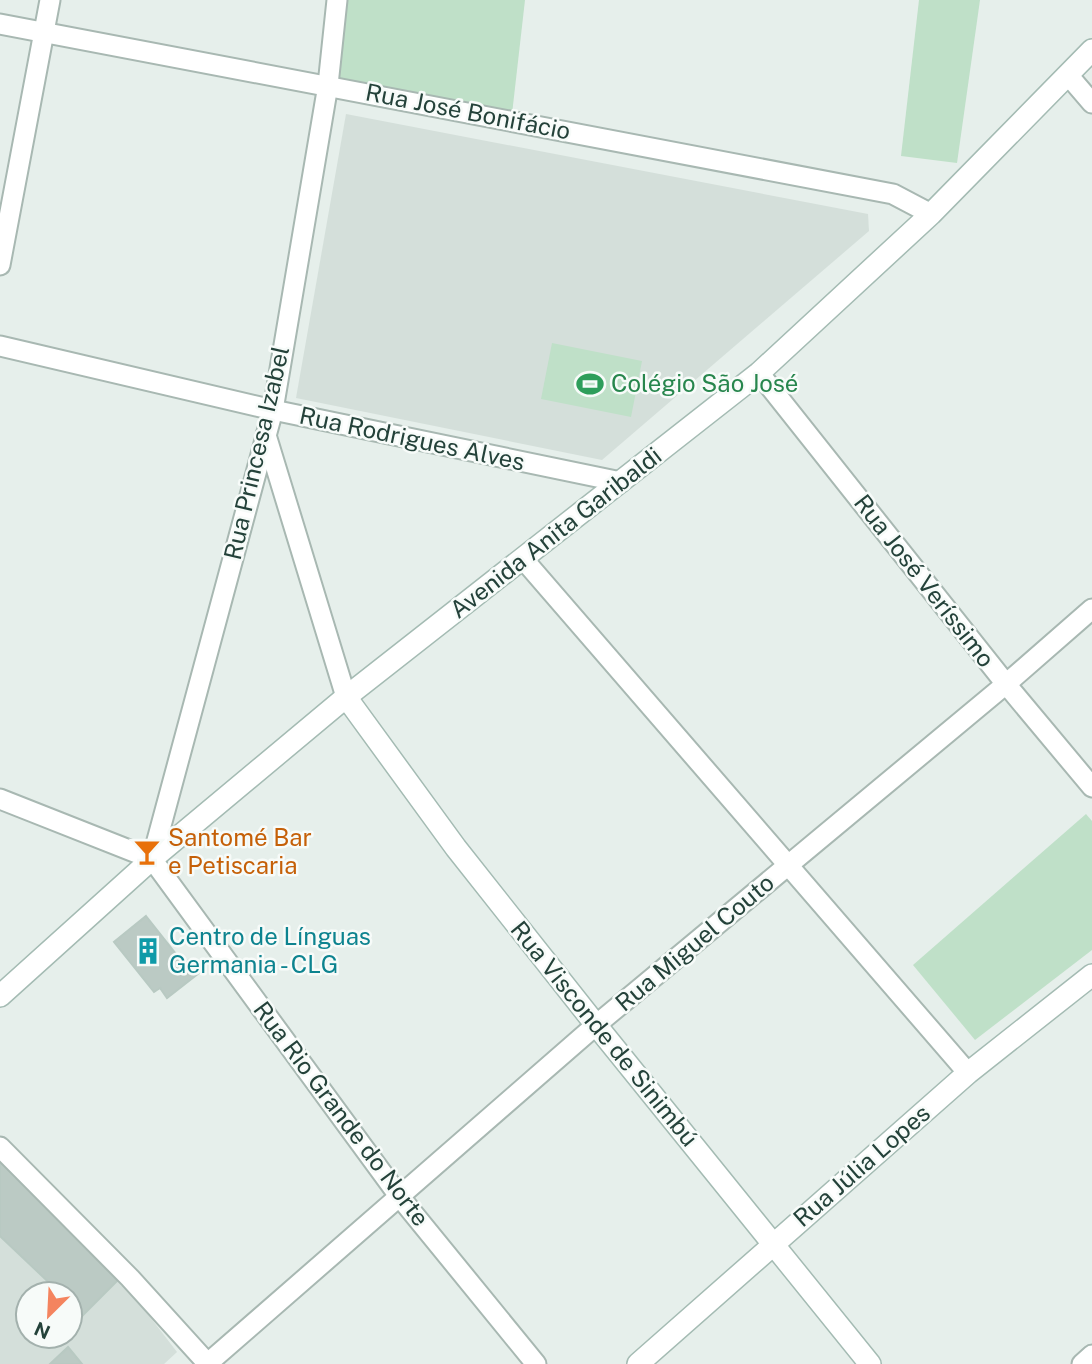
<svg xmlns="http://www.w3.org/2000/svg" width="1092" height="1364" viewBox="0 0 1092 1364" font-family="'Public Sans',sans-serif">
  <rect width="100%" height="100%" fill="#e6efeb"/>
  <g fill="#d4dfda" fill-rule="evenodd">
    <polygon points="346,114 868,214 869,231 602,460 296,398"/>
    <path d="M0,1161L120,1278L177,1352L164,1364H0ZM28,1294H70V1336H28Z"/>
  </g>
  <g fill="#bfe0c8">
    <polygon points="344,0 525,0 512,114 334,79"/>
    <polygon points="919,0 980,0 957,163 901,156"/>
    <polygon points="552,343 642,361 631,417 541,399"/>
    <polygon points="1086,814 1092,821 1092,950 975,1040 913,965"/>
  </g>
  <g fill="#bbcac4" stroke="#b8c9c2" stroke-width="2">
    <polygon points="146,916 184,964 189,960 199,973 167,998 160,988 154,992 114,942"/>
    <polygon points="0,1161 120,1278 83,1315 70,1303 70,1294 61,1294 0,1236"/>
    <polygon points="68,1347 82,1364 50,1364"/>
  </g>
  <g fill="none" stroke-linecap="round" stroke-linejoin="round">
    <defs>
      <g id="street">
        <polyline points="0,24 893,194 931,214"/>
        <polyline points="1068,75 1092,103"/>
        <polyline points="0,265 50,0"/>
        <polyline points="0,346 273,410 621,482"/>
        <polyline points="759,373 1006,684 1092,787"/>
        <polyline points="266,435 346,697"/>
        <polyline points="524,560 968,1073"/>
        <polyline points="0,799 152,859"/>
        <polyline points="152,859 273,410 328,85 337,0"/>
        <polyline points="152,859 399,1196 536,1364"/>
        <polyline points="0,1147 130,1278 208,1364"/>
        <polyline points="207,1364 596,1025 1006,684 1092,609"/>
        <polyline points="1082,1364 1092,1355"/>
      </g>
      <g id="secondary">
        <polyline points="346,697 456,848 596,1025 870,1364"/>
        <polyline points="0,996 152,859 346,697 759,373 931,214 1092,50"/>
        <polyline points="638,1364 968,1073 1092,975"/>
      </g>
    </defs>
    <use href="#street" stroke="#a8b8b2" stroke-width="23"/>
    <use href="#secondary" stroke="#a4bbb3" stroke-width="24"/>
    <use href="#street" stroke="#fff" stroke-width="19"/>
    <use href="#secondary" stroke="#fff" stroke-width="21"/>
  </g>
  <defs>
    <symbol id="stadium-bare" viewBox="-9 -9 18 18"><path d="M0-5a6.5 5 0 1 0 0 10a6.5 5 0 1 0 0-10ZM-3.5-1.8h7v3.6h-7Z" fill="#2e9e5b" stroke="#f7fbf9" stroke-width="2.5" paint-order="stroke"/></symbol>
    <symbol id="bar-bare" viewBox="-9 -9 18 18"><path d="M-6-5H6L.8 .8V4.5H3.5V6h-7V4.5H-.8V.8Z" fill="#e8710a" stroke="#f7fbf9" stroke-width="2.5" paint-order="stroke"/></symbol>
    <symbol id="building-bare" viewBox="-9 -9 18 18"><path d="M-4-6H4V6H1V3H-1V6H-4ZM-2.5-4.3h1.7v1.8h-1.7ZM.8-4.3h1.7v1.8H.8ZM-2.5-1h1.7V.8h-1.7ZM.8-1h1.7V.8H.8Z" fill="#0f9aa8" stroke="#f7fbf9" stroke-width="2.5" paint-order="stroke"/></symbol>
  </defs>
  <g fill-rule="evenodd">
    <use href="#stadium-bare" x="571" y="365" width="38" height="38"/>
    <use href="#bar-bare" x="128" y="833" width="38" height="38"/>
    <use href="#building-bare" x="129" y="932" width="38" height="38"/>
  </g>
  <g text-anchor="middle" stroke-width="5" stroke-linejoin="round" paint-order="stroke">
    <g font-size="24" fill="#24423a" stroke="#f7fbf9">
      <text transform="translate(468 112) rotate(11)" y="8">Rua José Bonifácio</text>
      <text transform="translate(412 439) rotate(12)" y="8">Rua Rodrigues Alves</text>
      <text transform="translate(257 453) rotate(-77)" y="8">Rua Princesa Izabel</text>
      <text transform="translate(556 533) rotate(-38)" y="8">Avenida Anita Garibaldi</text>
      <text transform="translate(924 581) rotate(52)" y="8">Rua José Veríssimo</text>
      <text transform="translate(695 943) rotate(-40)" y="8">Rua Miguel Couto</text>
      <text transform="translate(604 1034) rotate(51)" y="8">Rua Visconde de Sinimbú</text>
      <text transform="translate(341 1114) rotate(53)" y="8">Rua Rio Grande do Norte</text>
      <text transform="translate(862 1166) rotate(-41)" y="8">Rua Júlia Lopes</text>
    </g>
    <g font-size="24" fill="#27864d" stroke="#f7fbf9" text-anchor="start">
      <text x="611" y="392">Colégio São José</text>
    </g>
    <g font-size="24" fill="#c56008" stroke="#f7fbf9" text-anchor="start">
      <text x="168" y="846">Santomé Bar<tspan x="168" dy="28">e Petiscaria</tspan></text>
    </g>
    <g font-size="24" fill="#0d838f" stroke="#f7fbf9" text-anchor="start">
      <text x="169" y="945">Centro de Línguas<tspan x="169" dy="28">Germania - CLG</tspan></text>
    </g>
  </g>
  <g transform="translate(49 1315) rotate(204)"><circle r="33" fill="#f7fbf9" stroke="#a3b1ad" stroke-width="2"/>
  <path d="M0-5L12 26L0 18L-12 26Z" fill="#f4845f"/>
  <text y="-10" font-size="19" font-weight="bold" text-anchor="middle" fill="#24423a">N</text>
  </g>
</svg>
